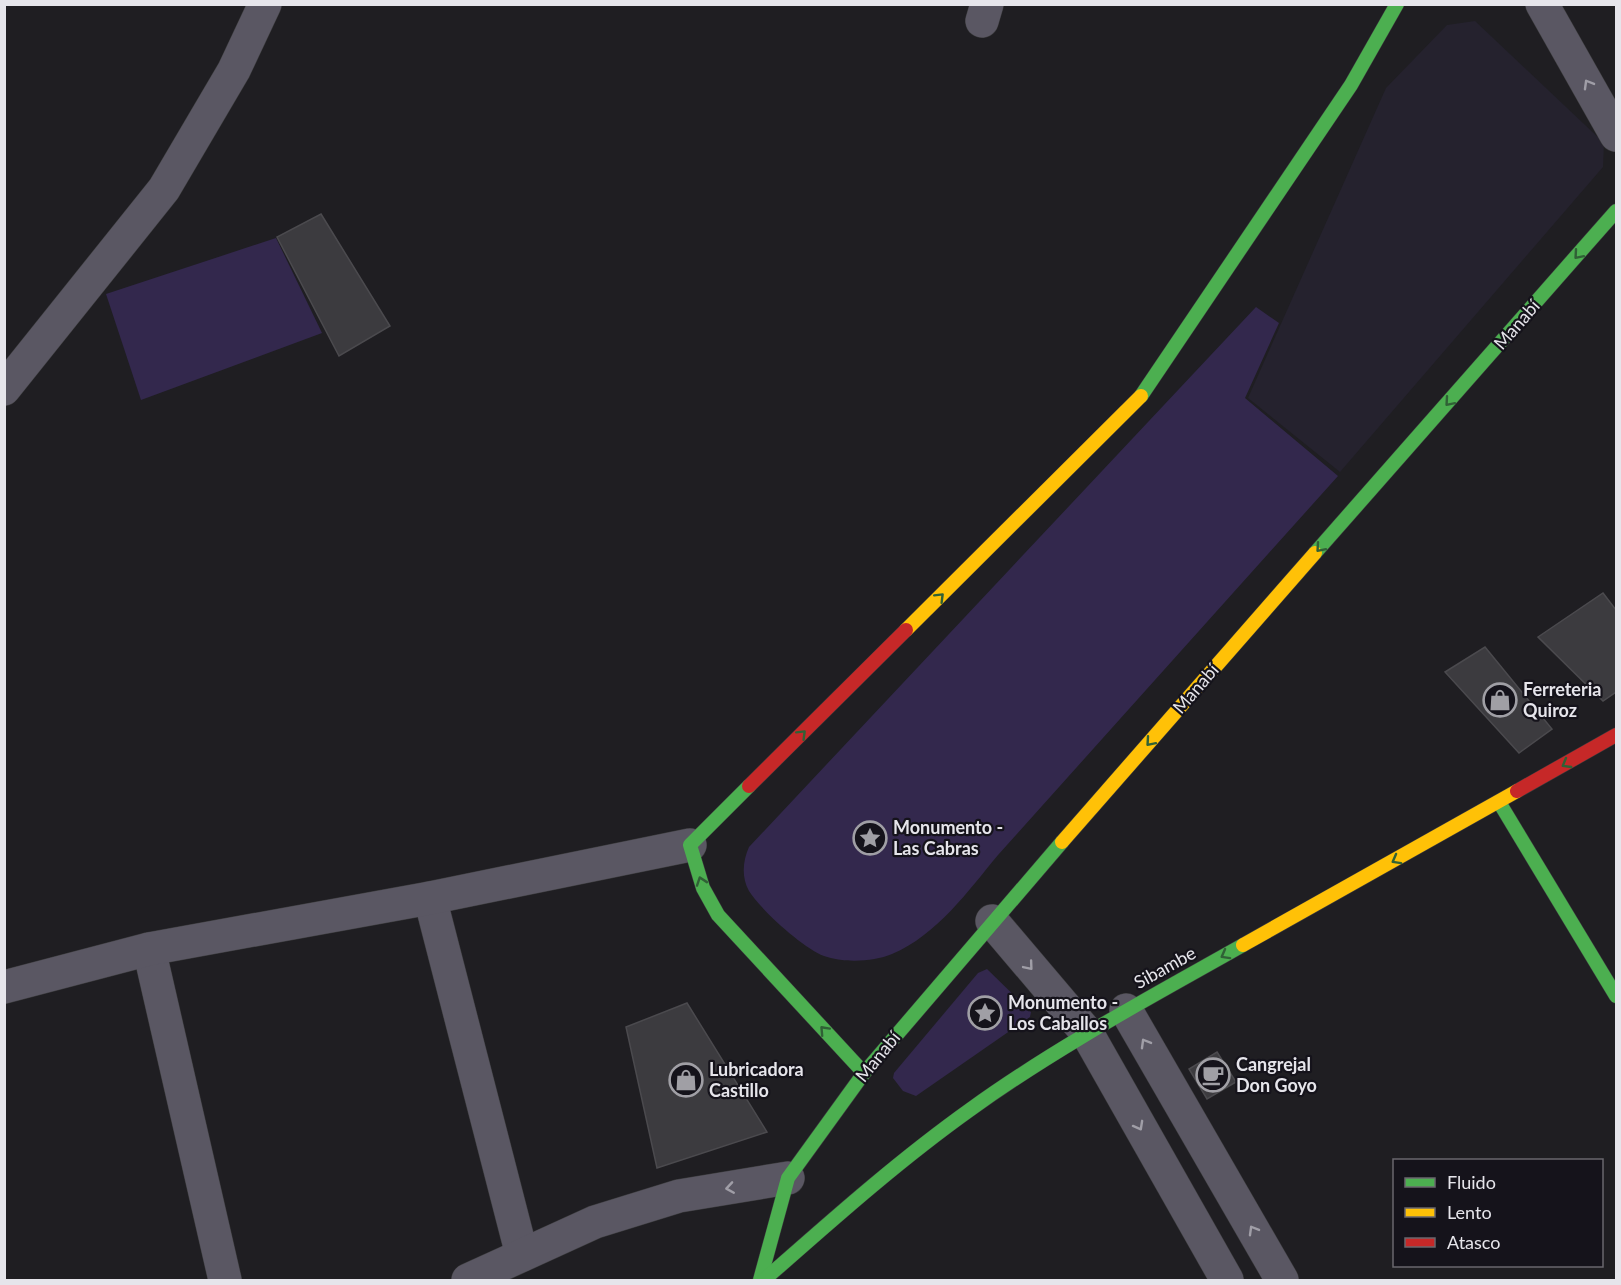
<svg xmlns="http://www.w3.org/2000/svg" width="1621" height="1285" viewBox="0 0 1621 1285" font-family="Lato,sans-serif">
  <rect width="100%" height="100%" fill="#1f1e22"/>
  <polygon fill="#25222e" points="1475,21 1604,143 1603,167 1340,472 1248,398 1386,88 1447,25"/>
  <g fill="#33284d">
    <polygon points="276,238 322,333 141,400 106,294"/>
    <path d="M1256,307L1279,323L1245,398L1338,476L998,855C968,891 937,935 892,954C873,962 843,963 824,956C803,948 761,910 749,891C741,877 743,860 749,847Z"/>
    <polygon points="987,969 1027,1008 1031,1012 1030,1017 916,1096 903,1091 893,1078 894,1073 978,973"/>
  </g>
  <g fill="#3c3b3f" stroke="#4b4a4e" stroke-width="1.5">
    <polygon points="321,214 390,326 339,356 277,237"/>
    <polygon points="1603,593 1616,610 1616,692 1603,701 1538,637"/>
    <polygon points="1485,647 1552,729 1519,753 1445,672"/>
    <polygon points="687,1003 767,1132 657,1168 626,1027"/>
    <polygon points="1217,1052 1236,1082 1207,1099 1189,1069"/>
  </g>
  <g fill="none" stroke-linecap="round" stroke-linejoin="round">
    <defs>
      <g id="street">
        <polyline points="1542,4 1616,135"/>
        <polyline points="982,21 987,4"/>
        <polyline points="4,389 164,189 234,70 265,4"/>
        <polyline points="430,898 522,1255"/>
        <polyline points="992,921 1087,1033 1227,1280"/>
        <polyline points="149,949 225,1280"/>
        <polyline points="4,987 149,949 430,898 690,845"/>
        <polyline points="1126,1010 1282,1280"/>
        <polyline points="468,1280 595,1222 679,1196 788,1178"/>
      </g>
      <g id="fast">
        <polyline points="1141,396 1351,85 1397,4"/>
        <polyline points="1315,553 1616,211"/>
        <polyline points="749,786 690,845 703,888 718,915 864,1073"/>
        <polyline points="1499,802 1616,996"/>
        <polyline points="760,1280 788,1178 864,1073 1062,842"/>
        <path d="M764,1280C831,1221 898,1161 971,1109C1057,1047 1151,997 1243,945"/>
      </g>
      <g id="slow">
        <polyline points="906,630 1141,396"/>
        <polyline points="1062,842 1315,553"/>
        <polyline points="1243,945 1517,791"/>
      </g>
      <g id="jam">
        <polyline points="749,786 906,630"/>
        <polyline points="1517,791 1616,735"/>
      </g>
    </defs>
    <use href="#street" stroke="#3b3b3d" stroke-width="34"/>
    <use href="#fast" stroke="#3b3b3d" stroke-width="15"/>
    <use href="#slow" stroke="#3b3b3d" stroke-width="15"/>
    <use href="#jam" stroke="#3b3b3d" stroke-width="15"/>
    <use href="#street" stroke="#5a5763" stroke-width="33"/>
    <use href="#fast" stroke="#4caf50" stroke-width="14"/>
    <use href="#slow" stroke="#ffc107" stroke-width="14"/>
    <use href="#jam" stroke="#c62828" stroke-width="14"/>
  </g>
  <defs><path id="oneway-chevron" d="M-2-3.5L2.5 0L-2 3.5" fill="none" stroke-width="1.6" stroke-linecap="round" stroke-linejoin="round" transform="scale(1.5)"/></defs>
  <g stroke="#a09ea7">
    <use href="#oneway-chevron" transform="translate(1588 84) rotate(-120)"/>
    <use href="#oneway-chevron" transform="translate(1029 966) rotate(50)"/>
    <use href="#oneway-chevron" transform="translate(1145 1043) rotate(-120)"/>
    <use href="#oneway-chevron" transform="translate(1139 1126) rotate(61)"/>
    <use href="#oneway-chevron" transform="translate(730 1188) rotate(171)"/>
    <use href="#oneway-chevron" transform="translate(1253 1230) rotate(-120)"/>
  </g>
  <g stroke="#306136">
    <use href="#oneway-chevron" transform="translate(1578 255) rotate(131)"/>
    <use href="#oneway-chevron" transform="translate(1449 402) rotate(131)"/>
    <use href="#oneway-chevron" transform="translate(1320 548) rotate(131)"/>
    <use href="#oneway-chevron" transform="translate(940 597) rotate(-45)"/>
    <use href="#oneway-chevron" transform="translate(802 734) rotate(-45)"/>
    <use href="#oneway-chevron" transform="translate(1150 742) rotate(131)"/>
    <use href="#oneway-chevron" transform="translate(1566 764) rotate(150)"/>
    <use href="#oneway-chevron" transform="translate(1396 860) rotate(151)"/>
    <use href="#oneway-chevron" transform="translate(701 881) rotate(-109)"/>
    <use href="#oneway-chevron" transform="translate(1225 955) rotate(151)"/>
    <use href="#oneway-chevron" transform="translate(824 1030) rotate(-133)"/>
  </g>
  <defs>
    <symbol id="shop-ring" viewBox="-11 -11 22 22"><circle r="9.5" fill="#15131b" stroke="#a09fa5" stroke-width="1.5"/><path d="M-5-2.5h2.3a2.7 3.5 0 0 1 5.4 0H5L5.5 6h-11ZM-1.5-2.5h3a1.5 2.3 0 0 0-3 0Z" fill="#a09fa5"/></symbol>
    <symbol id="sight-ring" viewBox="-11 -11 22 22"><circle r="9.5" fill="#15131b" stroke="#a09fa5" stroke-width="1.5"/><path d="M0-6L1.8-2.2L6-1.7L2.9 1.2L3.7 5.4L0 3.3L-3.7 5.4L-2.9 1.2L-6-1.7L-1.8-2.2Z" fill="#a09fa5"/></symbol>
    <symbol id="cafe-ring" viewBox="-11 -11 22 22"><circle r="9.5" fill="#15131b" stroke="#a09fa5" stroke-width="1.5"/><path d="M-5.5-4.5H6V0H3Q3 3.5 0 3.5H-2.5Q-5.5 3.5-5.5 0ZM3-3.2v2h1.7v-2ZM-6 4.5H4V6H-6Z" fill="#a09fa5"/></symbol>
  </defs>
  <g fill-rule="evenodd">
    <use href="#shop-ring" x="1481" y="681" width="38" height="38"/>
    <use href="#sight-ring" x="851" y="819" width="38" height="38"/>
    <use href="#sight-ring" x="966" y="994" width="38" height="38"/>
    <use href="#cafe-ring" x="1194" y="1056" width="38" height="38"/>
    <use href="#shop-ring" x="667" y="1061" width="38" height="38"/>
  </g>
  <g text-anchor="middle" stroke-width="4.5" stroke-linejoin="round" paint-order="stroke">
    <g font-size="18" fill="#e6e5eb" stroke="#15131b">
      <text transform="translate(1517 325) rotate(-49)" y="6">Manabí</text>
      <text transform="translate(1196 689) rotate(-49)" y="6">Manabí</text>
      <text transform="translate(1165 968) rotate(-29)" y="6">Sibambe</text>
      <text transform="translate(878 1057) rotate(-51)" y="6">Manabí</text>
    </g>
    <g font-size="18" font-weight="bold" fill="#e6e5eb" stroke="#15131b" text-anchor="start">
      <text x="1523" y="696">Ferreteria<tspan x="1523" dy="21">Quiroz</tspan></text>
      <text x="893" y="834">Monumento -<tspan x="893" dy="21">Las Cabras</tspan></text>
      <text x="1008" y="1009">Monumento -<tspan x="1008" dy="21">Los Caballos</tspan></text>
      <text x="1236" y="1071">Cangrejal<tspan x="1236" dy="21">Don Goyo</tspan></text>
      <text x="709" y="1076">Lubricadora<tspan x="709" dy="21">Castillo</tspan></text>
    </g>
  </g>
  <rect width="1621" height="1285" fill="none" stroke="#e6e5eb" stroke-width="12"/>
  <rect x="1393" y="1159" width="210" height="108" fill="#15131b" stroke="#69676e" stroke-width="1.5"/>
  <rect x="1405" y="1178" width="30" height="9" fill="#4caf50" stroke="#69676e" stroke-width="1.5"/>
  <text x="1447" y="1189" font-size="18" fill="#e6e5eb">Fluido</text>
  <rect x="1405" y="1208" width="30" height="9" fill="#ffc107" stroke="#69676e" stroke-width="1.5"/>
  <text x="1447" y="1219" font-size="18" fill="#e6e5eb">Lento</text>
  <rect x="1405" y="1238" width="30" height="9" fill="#c62828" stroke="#69676e" stroke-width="1.5"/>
  <text x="1447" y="1249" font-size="18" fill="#e6e5eb">Atasco</text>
</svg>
